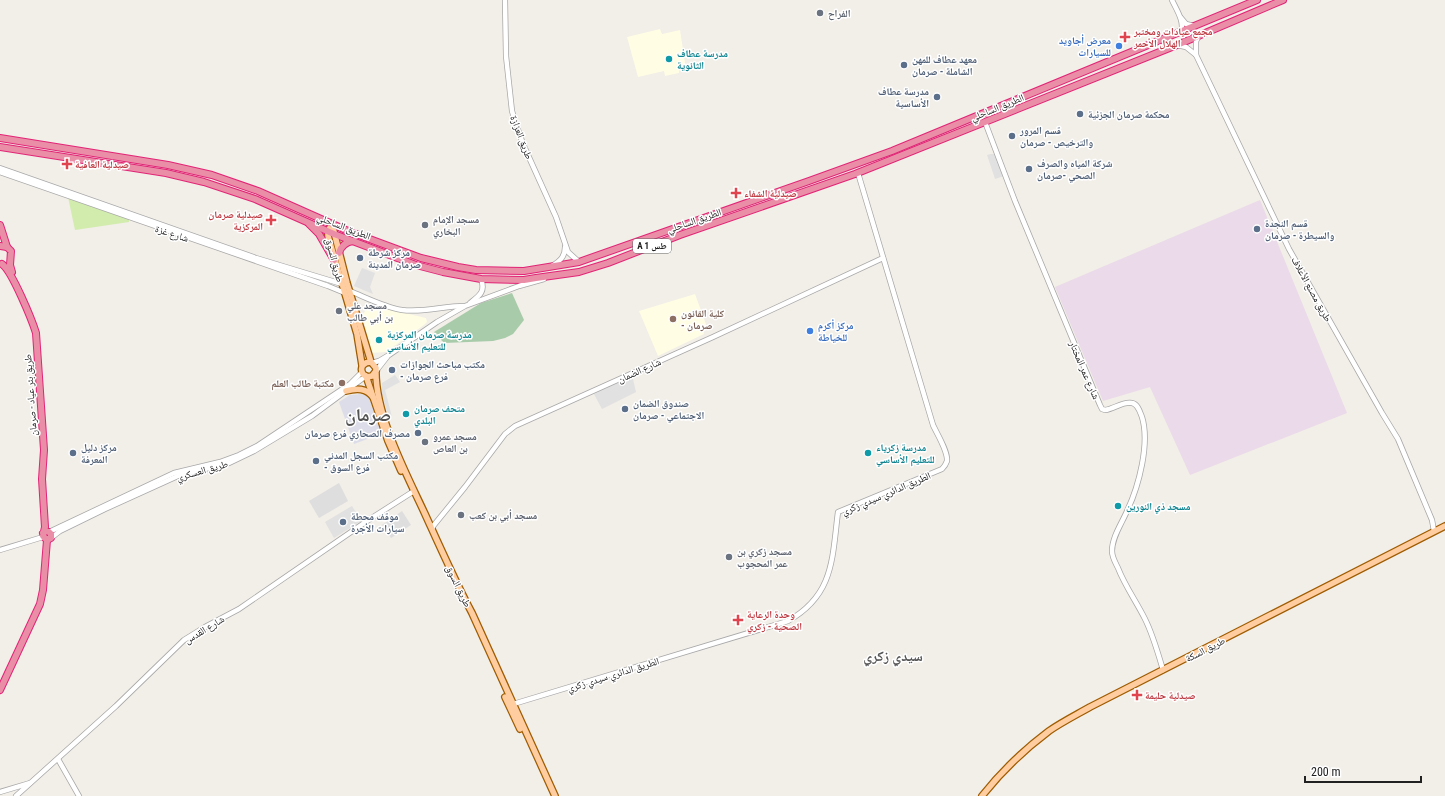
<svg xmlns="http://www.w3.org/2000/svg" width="1445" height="796" viewBox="0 0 1445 796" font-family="'Roboto Condensed','Noto Naskh Arabic',sans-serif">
  <rect width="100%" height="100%" fill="#f2eee8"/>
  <g fill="#dfdede">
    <polygon points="339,483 348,501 319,518 309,501"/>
    <polygon points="402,511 411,525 391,538 382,525"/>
  </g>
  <polygon fill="#ebdae9" points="1260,200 1347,413 1190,475 1150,387 1103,401 1055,287"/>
  <g fill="#fffde4">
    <polygon points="660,29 662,34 680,30 686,69 679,70 679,73 665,76 664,71 638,77 627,37"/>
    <polygon points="695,294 707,327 703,328 704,334 658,356 639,311"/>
    <polygon points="372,309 388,309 426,318 427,322 424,325 386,352 372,353 362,315 366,310"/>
  </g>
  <polygon fill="#d2ecad" points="68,197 129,219 129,222 75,230"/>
  <polygon fill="#a8cbaa" points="512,293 524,320 513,334 505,338 493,341 444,343 434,332 481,303"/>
  <g fill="#e1e1e1">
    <polygon points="991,154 995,154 1004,176 995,179 987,155"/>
    <polygon points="362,268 375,273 370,287 373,294 354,286"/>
    <polygon points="395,375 400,382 385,390 392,417 389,418 382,394 382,383"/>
    <polygon points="632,375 636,392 602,409 594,394"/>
    <polygon points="352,506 361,521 334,538 325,522"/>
  </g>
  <polygon fill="#dcdde8" points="361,394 370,396 383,433 354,444 339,402 350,395"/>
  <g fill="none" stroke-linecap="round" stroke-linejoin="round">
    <defs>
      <g id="minor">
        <polyline points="505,0 506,56 512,111 515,121 523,144 556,217 568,252 579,262"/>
        <path d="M1172,0C1176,9 1185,22 1181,32"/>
        <polyline points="1181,18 1186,24 1194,26"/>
        <polyline points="1199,36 1196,41 1196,55 1289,249 1382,413 1398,439 1432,520 1434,531"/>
        <polyline points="1177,45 1186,47 1196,55"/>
        <path d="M985,122L1015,201L1100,405L1102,409L1105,410C1114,409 1123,401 1132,403C1138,404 1140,412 1142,417C1150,443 1139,486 1127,511C1122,523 1112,537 1112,551C1112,557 1115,562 1118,568C1125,586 1136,601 1145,619C1153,635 1158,653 1163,670"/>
        <polyline points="0,168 256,258 342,284"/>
        <polyline points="0,172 328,286 345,293"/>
        <path d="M552,266C560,261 565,257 565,247"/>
        <path d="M350,291C367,298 384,307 402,310C423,313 444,306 464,306"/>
        <path d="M470,303C479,296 486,292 481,279"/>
        <polyline points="372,363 379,361 389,355 437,322 465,306 519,286 544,279"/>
        <polyline points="376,371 387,357"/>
        <polyline points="432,529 434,525 465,487 505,434 515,426 713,337 883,258"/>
        <polyline points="49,532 174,473 220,462 239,455 257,446 350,384 362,372"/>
        <polyline points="51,538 60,531 105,509 180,475 229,463 254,451 312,416 366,376"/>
        <polyline points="0,550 43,537"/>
        <path d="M510,705L788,621C834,595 832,559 838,512L942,469C944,467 946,464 947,461C948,451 937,434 933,425L858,173"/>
        <polyline points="58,759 79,796"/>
        <polyline points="0,792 30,783"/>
        <polyline points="16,796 116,706 184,640 205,627 239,609 367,521 414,491"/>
      </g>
      <g id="major">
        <polyline points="332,224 328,231 328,236 357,334 362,365"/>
        <polyline points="332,224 347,283 371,362"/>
        <path d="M376,371L372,376L367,377L363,374C359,367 364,362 371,362L376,368C374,413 406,473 425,514C440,547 455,581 472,613L555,796"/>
        <polyline points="366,376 388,441 401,471"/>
        <path d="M346,391C357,388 366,388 373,397"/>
        <polyline points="505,697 520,729"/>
        <path d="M982,796C1001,772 1025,749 1049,731C1062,722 1076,715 1090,707L1445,526"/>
      </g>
      <g id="highway">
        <polyline points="0,138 168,165 212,175 258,191 348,231 421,258 458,267 476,270 524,271 579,262 809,181 892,151 1257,0"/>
        <polyline points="0,147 166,173 204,182 255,199 334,234 416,265 443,272 481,279 524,280 536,278 579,272 608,263 680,235 855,174 1177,45 1283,0"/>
        <polyline points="309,224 319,234 334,260"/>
        <polyline points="0,225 7,247"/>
        <polyline points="0,246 7,247 11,251 10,265 12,272"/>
        <path d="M339,253C341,246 346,242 353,241"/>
        <path d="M2,264C12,271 32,320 36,333L44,450L42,479L45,527L43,536L47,540L51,538V534L49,532L46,531L43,533"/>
        <polyline points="0,690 40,604 43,590 47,540"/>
      </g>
    </defs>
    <use href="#minor" stroke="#a8a8a8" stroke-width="6"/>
    <use href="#major" stroke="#9f5c00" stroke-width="8"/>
    <use href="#highway" stroke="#e12475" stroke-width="8"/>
    <use href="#minor" stroke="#fff" stroke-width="4.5"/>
    <use href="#major" stroke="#ffcda0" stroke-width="5.5"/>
    <use href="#highway" stroke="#ea8ea8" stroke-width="6"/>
  </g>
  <g fill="#6b7280" stroke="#fff" stroke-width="1.5">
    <circle cx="820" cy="13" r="4"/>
    <circle cx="425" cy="225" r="4"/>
    <circle cx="339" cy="311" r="4"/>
    <circle cx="425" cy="442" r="4"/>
    <circle cx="461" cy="515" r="4"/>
    <circle cx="729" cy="557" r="4"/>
  </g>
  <g fill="#e0444e" stroke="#fff" stroke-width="1.5">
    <path d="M1123 31h4v4h4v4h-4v4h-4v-4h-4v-4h4z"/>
    <path d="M65 158h4v4h4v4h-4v4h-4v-4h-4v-4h4z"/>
    <path d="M734 187h4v4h4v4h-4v4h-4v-4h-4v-4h4z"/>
    <path d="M269 214h4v4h4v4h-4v4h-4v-4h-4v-4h4z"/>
    <path d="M736 614h4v4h4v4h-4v4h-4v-4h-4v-4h4z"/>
    <path d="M1135 689h4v4h4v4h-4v4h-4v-4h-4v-4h4z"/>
  </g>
  <g fill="#3f7fe0" stroke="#fff" stroke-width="1.5">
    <circle cx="1119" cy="46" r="4"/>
    <circle cx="810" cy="331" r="4"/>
  </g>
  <g fill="#0f9aa8" stroke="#fff" stroke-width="1.5">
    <circle cx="669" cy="59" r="4"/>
    <circle cx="379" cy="340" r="4"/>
    <circle cx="406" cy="414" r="4"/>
    <circle cx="868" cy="453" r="4"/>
    <circle cx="1118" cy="506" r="4"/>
  </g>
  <g fill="#5c6f8a" stroke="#fff" stroke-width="1.5">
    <circle cx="904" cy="65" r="4"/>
    <circle cx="937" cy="97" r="4"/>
    <circle cx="1080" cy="114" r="4"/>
    <circle cx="1012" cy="136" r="4"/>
    <circle cx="1029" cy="169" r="4"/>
    <circle cx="1257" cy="229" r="4"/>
    <circle cx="360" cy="258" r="4"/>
    <circle cx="392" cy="370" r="4"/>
    <circle cx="625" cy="409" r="4"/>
    <circle cx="418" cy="433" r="4"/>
    <circle cx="73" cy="453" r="4"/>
    <circle cx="316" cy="461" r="4"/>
    <circle cx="343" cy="522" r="4"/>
  </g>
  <g fill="#8d6e63" stroke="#fff" stroke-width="1.5">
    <circle cx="673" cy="319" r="4"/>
    <circle cx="342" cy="383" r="4"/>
  </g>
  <g text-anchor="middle" stroke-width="3" stroke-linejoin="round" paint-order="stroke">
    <rect fill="#fff" stroke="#646464" stroke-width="1" x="633" y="239" width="38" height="14" rx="3"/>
    <g font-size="9" font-weight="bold" fill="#212121">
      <text x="652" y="249">A 1 طس</text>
    </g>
    <g font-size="10" font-weight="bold" fill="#5b616d" stroke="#fff" text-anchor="start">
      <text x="828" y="17">الفراح</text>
      <text x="433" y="223">مسجد الإمام<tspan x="433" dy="12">البخاري</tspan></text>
      <text x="347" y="309">مسجد علي<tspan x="347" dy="12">بن أبي طالب</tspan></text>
      <text x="433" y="440">مسجد عمرو<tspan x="433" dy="12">بن العاص</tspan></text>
      <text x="469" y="519">مسجد أبي بن كعب</text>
      <text x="737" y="555">مسجد زكري بن<tspan x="737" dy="12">عمر المحجوب</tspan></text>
    </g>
    <g font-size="10" font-weight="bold" fill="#be3a42" stroke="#fff" text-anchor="start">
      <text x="1134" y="35">مجمع عيادات ومختبر<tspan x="1134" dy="12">الهلال الأحمر</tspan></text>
      <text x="75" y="168">صيدلية العافية</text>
      <text x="744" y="197">صيدلية الشفاء</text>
      <text x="263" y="218" text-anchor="end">صيدلية صرمان<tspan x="263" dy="12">المركزية</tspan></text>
      <text x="747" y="618">وحدة الرعاية<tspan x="747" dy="12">الصحية - زكري</tspan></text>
      <text x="1145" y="699">صيدلية حليمة</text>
    </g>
    <g font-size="10" font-weight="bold" fill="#366cbe" stroke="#fff" text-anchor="end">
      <text x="1111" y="44">معرض أجاويد<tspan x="1111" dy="12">للسيارات</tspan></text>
      <text x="818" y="329" text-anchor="start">مركز أكرم<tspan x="818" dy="12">للخياطة</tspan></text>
    </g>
    <g font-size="10" font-weight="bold" fill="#0d838f" stroke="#fff" text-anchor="start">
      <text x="677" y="57">مدرسة عطاف<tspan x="677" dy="12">الثانوية</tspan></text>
      <text x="387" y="338">مدرسة صرمان المركزية<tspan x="387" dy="12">للتعليم الأساسي</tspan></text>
      <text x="414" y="412">متحف صرمان<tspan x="414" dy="12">البلدي</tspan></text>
      <text x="876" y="451">مدرسة زكرياء<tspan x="876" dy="12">للتعليم الأساسي</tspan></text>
      <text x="1126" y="510">مسجد ذي النورين</text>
    </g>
    <g font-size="10" font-weight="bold" fill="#4e5e75" stroke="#fff" text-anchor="start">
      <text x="912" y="63">معهد عطاف للمهن<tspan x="912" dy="12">الشاملة - صرمان</tspan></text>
      <text x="929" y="95" text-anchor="end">مدرسة عطاف<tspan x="929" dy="12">الأساسية</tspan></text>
      <text x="1088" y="118">محكمة صرمان الجزئية</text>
      <text x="1020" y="134">قسم المرور<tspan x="1020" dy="12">والترخيص - صرمان</tspan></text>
      <text x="1037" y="167">شركة المياه والصرف<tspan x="1037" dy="12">الصحي -صرمان</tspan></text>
      <text x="1265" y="227">قسم النجدة<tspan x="1265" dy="12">والسيطرة - صرمان</tspan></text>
      <text x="368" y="256">مركز شرطة<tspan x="368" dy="12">صرمان المدينة</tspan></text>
      <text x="400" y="368">مكتب مباحث الجوازات<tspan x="400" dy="12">- فرع صرمان</tspan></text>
      <text x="633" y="407">صندوق الضمان<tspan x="633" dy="12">الاجتماعي - صرمان</tspan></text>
      <text x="410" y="437" text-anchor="end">مصرف الصحاري فرع صرمان</text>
      <text x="81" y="451">مركز دليل<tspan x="81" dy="12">المعرفة</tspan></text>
      <text x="324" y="459">مكتب السجل المدني<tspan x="324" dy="12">- فرع السوق</tspan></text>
      <text x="351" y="520">موقف محطة<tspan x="351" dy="12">سيارات الأجرة</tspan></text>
    </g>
    <g font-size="10" fill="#212121" stroke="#fff">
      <text transform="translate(997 107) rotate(-22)" y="4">الطريق الساحلي</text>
      <text transform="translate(522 137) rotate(69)" y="4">طريق العزازة</text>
      <text transform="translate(694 220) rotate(-19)" y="4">الطريق الساحلي</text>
      <text transform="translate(344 226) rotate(21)" y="4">الطريق الساحلي</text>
      <text transform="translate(172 233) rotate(18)" y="4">شارع غزة</text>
      <text transform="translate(335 260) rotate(75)" y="4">طريق السوق</text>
      <text transform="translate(1312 289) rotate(61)" y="4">طريق مصنع الأعلاف</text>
      <text transform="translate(639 370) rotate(-24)" y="4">شارع الضمان</text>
      <text transform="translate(1085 370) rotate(67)" y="4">شارع عمر المختار</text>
      <text transform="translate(30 395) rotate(-94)" y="4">طريق بئر عياد - صرمان</text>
      <text transform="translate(202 470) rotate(-16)" y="4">طريق العسكري</text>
      <text transform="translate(886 493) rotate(-23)" y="4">الطريق الدائري سيدي زكري</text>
      <text transform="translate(459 586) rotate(64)" y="4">طريق السوق</text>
      <text transform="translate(204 629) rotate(-31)" y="4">شارع القدس</text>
      <text transform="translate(1205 649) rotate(-27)" y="4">طريق السكة</text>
      <text transform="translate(613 674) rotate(-17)" y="4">الطريق الدائري سيدي زكري</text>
    </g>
    <g font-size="10" font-weight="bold" fill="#785e54" stroke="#fff" text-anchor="start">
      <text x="681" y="317">كلية القانون<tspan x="681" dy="12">- صرمان</tspan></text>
      <text x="334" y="387" text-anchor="end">مكتبة طالب العلم</text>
    </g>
    <g font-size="14" font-weight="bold" fill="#545454" stroke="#fff">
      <text x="893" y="661">سيدي زكري</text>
    </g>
    <g font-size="18" font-weight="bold" fill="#545454" stroke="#fff">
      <text x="368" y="421">صرمان</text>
    </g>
  </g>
  <path d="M1305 776v6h116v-6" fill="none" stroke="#212121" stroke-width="2"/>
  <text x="1311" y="776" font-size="12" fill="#212121" stroke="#ffffff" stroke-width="3" paint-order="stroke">200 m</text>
</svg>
